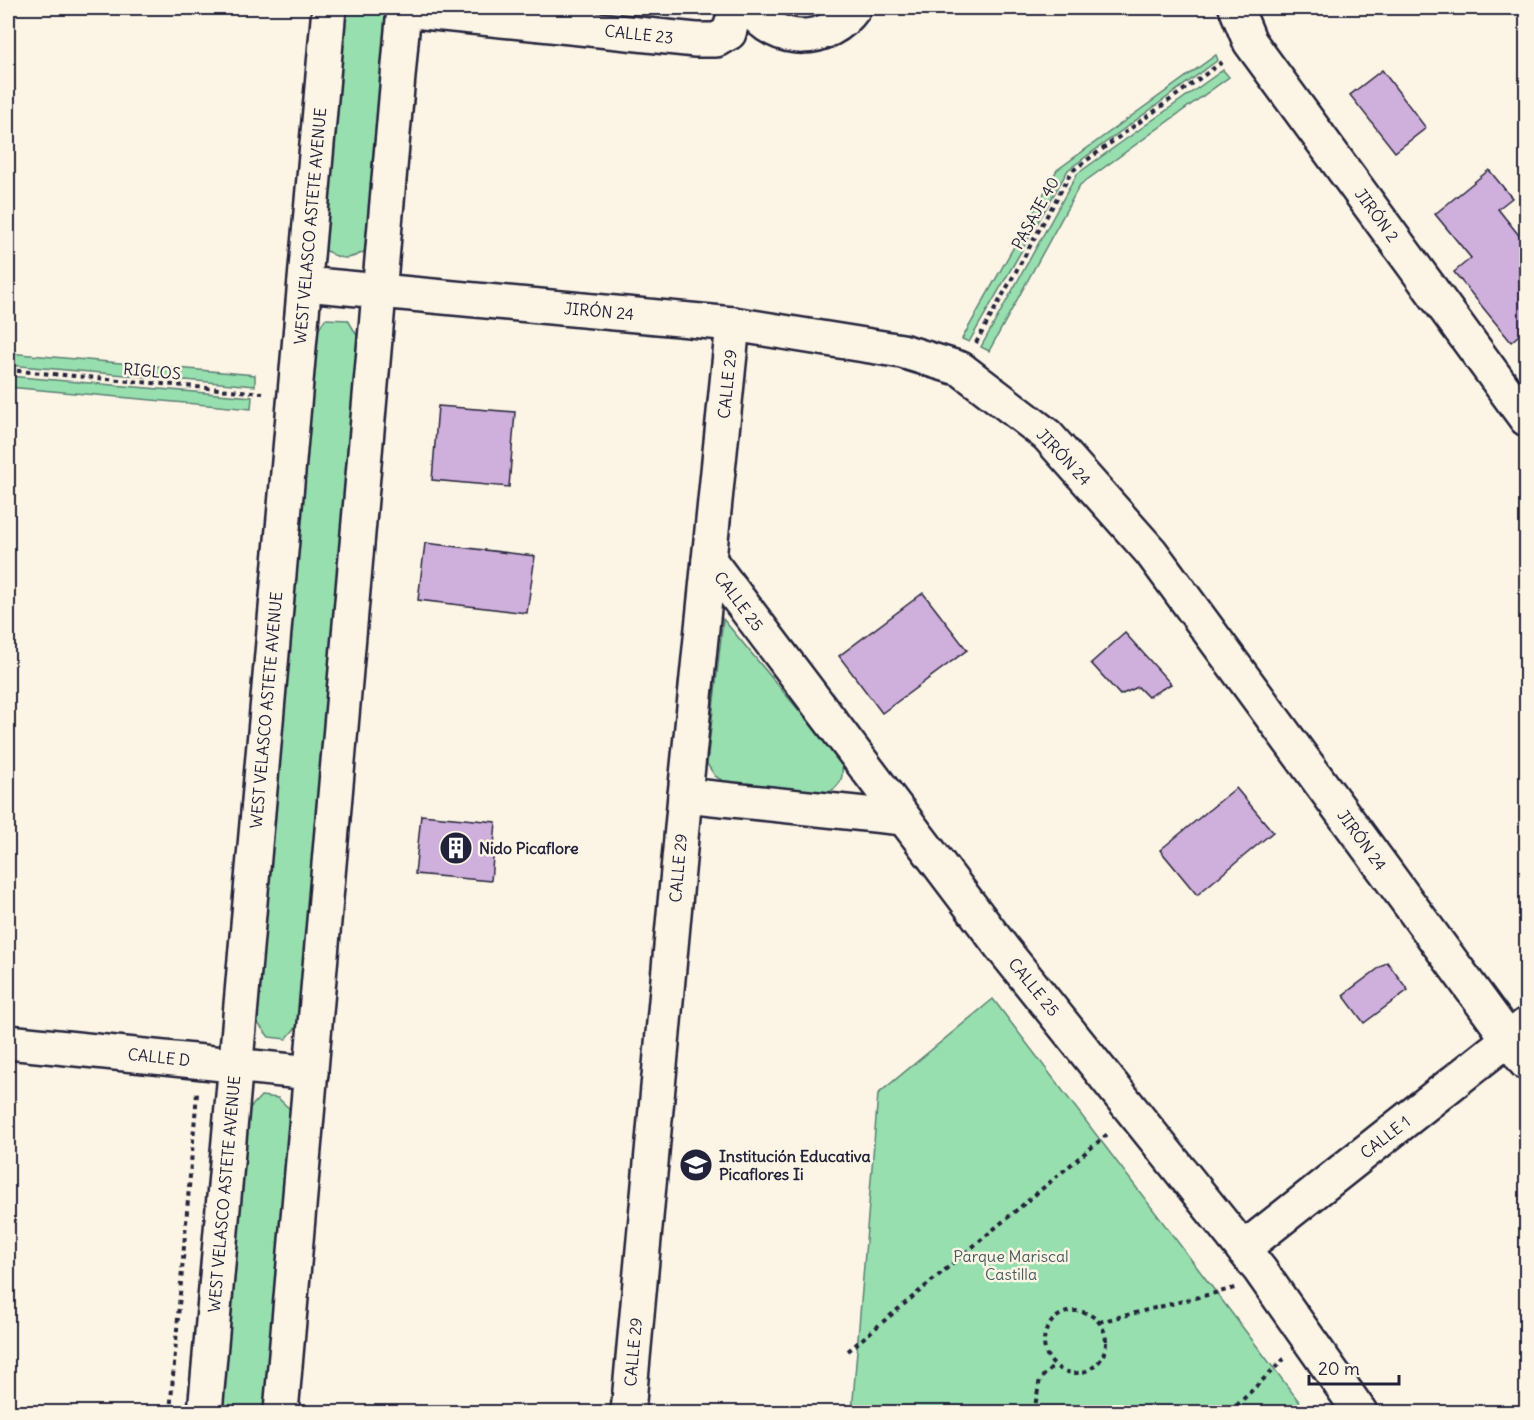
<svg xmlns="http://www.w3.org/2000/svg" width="1534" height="1420" viewBox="0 0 1534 1420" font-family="Delius,sans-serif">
  <rect width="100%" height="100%" fill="#fcf5e5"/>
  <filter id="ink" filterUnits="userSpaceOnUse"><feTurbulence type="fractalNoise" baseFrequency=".0167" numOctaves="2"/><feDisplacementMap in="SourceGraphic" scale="12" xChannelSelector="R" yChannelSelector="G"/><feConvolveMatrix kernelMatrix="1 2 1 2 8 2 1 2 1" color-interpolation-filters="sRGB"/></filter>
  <g filter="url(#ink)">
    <g fill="#97dfae" stroke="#5c8074" stroke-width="1.5">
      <path d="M341,8H389L369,249C348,262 338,261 319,245Z"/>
      <polygon points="1216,55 1218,60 1068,170 969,342 962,339 1057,170"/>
      <polygon points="1223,70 1229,77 1080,185 989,351 981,347 1077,174"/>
      <polygon points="325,319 348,320 358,337 298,1025 286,1039 269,1037 256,1021 315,335"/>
      <polygon points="8,353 255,375 255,386 8,365"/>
      <polygon points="8,376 252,397 251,409 8,387"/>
      <path d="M723,619L841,761C846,781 837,791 818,797L729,785L715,776L707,764Z"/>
      <polygon points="993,999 1307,1412 852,1412 878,1094"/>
      <polygon points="261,1096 278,1098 294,1113 266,1412 220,1412 248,1110"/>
    </g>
    <g fill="#cfafdb" stroke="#22223b" stroke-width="1.5">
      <polygon points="1382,70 1426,128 1395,152 1350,95"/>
      <polygon points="1489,170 1512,198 1498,209 1526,244 1526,329 1511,342 1454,272 1471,258 1435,214"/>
      <polygon points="438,406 515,412 509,487 432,480"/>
      <polygon points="425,543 535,556 527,613 418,600"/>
      <polygon points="923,593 967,650 882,713 839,656"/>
      <polygon points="1125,633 1171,684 1148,697 1138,687 1120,695 1091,663"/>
      <polygon points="1236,788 1273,832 1197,895 1160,850"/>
      <polygon points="421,815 496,822 491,881 415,874"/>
      <polygon points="1387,962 1408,990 1364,1023 1343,995"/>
    </g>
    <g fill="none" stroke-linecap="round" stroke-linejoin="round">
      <defs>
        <g id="minor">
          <path d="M750,8C776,46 828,45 854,8"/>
          <polyline points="1236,8 1250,42 1526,419"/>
          <polyline points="404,10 696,40 716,40 729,33 736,8"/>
          <polyline points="305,284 733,324 902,351 961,369 1047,435 1151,552 1526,1063"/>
          <polyline points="709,560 1003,949 1260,1270 1360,1412"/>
          <polyline points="685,795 903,818"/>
          <polyline points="8,1042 311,1073"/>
          <polyline points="1243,1249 1526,1025"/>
          <polyline points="205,1412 329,8"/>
          <polyline points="281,1412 404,8"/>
          <polyline points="628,1412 685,795 733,324"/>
        </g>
      </defs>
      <use href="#minor" stroke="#22223b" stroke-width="38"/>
      <g stroke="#22223b" stroke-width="4" stroke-dasharray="4.5 4.5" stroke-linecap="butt">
        <polyline points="976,343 1072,171 1225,60"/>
        <polyline points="8,370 263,393"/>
        <circle cx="1075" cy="1342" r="31"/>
        <polyline points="1099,1322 1235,1288"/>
        <polyline points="848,1351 1110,1132"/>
        <polyline points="170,1412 197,1093"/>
        <polyline points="1034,1412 1040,1379 1055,1365"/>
        <polyline points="1230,1412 1284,1359"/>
      </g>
      <use href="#minor" stroke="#fcf5e5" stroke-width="33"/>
    </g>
  </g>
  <defs>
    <symbol id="building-disc" viewBox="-11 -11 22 22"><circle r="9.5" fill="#22223b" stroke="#fcf5e5"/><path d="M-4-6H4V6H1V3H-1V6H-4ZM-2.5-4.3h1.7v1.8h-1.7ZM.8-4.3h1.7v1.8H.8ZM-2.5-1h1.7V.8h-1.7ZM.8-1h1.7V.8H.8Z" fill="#fff"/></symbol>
    <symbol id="school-disc" viewBox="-11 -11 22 22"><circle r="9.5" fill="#22223b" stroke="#fcf5e5"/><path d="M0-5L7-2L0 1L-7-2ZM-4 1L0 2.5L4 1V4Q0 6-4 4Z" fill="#fff"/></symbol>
  </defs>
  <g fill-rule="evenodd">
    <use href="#building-disc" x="437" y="829" width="38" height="38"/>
    <use href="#school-disc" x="677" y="1146" width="38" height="38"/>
  </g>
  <g text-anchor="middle" stroke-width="5" stroke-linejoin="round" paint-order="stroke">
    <g font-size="16" fill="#22223b" stroke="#fcf5e5">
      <text transform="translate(639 34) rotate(6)" y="6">CALLE 23</text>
      <text transform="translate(1035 213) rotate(-61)" y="6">PASAJE 40</text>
      <text transform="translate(1377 215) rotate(54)" y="6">JIRÓN 2</text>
      <text transform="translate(310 226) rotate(-85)" y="6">WEST VELASCO ASTETE AVENUE</text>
      <text transform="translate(599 311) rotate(5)" y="6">JIRÓN 24</text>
      <text transform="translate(152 371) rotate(5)" y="6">RIGLOS</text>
      <text transform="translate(727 384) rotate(-84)" y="6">CALLE 29</text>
      <text transform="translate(1064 457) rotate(47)" y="6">JIRÓN 24</text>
      <text transform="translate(739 601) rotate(53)" y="6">CALLE 25</text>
      <text transform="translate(266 710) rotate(-85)" y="6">WEST VELASCO ASTETE AVENUE</text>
      <text transform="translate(1362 840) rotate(54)" y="6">JIRÓN 24</text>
      <text transform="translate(678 868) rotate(-85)" y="6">CALLE 29</text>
      <text transform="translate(1034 987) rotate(51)" y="6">CALLE 25</text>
      <text transform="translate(159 1057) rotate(6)" y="6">CALLE D</text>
      <text transform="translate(1385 1137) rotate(-38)" y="6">CALLE 1</text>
      <text transform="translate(224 1194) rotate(-85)" y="6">WEST VELASCO ASTETE AVENUE</text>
      <text transform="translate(633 1352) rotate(-85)" y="6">CALLE 29</text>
    </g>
    <g font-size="16" font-weight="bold" fill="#22223b" stroke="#fcf5e5" text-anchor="start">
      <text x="479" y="854">Nido Picaflore</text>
      <text x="719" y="1162">Institución Educativa<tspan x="719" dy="18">Picaflores Ii</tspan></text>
    </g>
    <g font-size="16" fill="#455b5e" stroke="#fcf5e5">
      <text x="1011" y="1262">Parque Mariscal<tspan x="1011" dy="18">Castilla</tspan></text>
    </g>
  </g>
  <rect width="1534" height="1420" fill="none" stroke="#fcf5e5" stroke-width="30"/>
  <rect x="15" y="15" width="1504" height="1390" fill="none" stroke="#22223b" stroke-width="2" filter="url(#ink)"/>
  <path d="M1309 1375v9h90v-9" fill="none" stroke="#22223b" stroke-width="3"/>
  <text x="1318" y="1375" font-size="18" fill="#22223b" stroke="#fcf5e5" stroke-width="4.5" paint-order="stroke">20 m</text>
</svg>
